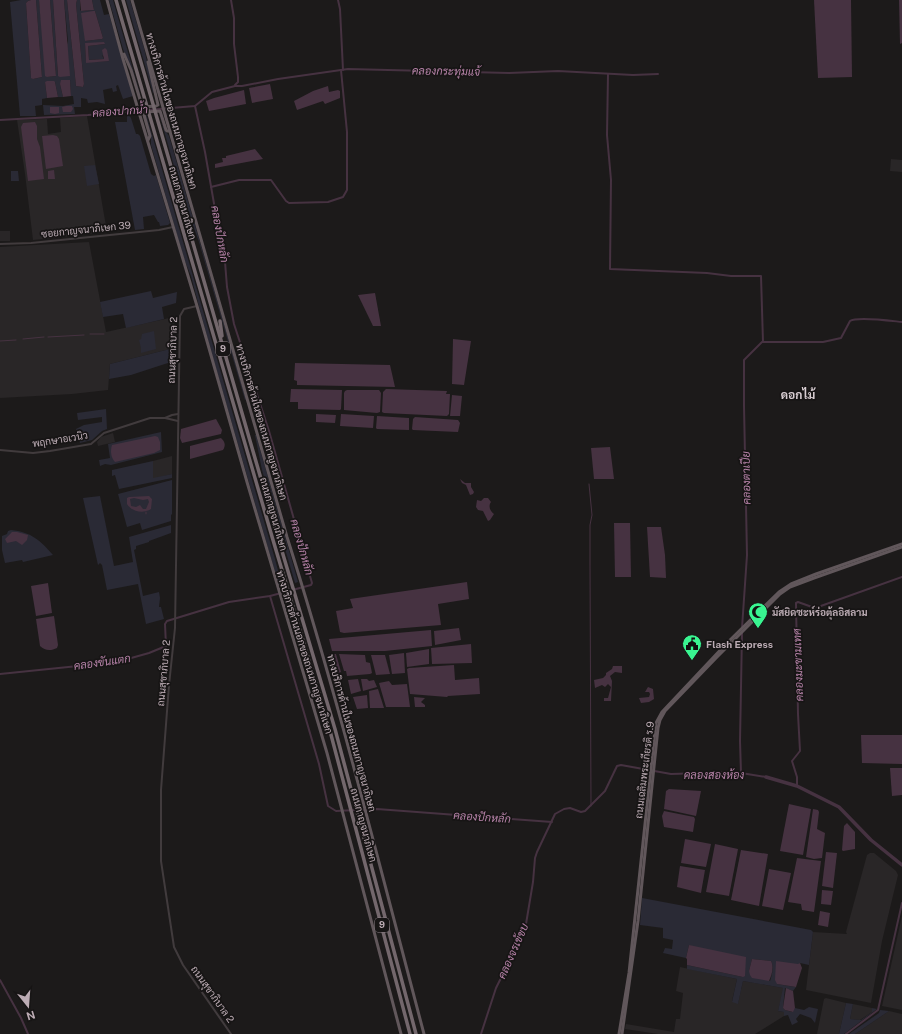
<svg xmlns="http://www.w3.org/2000/svg" width="902" height="1034" viewBox="0 0 902 1034" font-family="'Public Sans',Sarabun,sans-serif">
  <rect width="100%" height="100%" fill="#1c1a1a"/>
  <g fill="#292627">
    <polygon points="87,116 107,232 33,240 25,174 17,120 47,119 48,134 61,132 60,118"/>
    <polygon points="891,159 902,160 902,172 890,171"/>
    <rect x="0" y="231" width="10" height="10"/>
    <polygon points="89,242 106,332 174,317 174,348 110,364 108,390 72,394 0,398 0,247"/>
    <polygon points="113,433 115,442 98,446 97,442 101,437"/>
    <polygon points="172,456 172,474 153,479 153,461"/>
    <polygon points="870,853 874,853 896,871 898,875 882,941 871,1003 806,990 813,932 847,934 846,932 867,855"/>
    <polygon points="902,916 902,1010 882,1006"/>
    <polygon points="680,967 737,979 732,1001 738,1003 743,981 784,988 778,1011 784,1012 784,1016 755,1034 658,1034 625,1029 626,1024 674,1032 676,1019 680,1019 683,993 676,991"/>
    <polygon points="826,998 846,1003 839,1034 817,1034 824,999"/>
    <polygon points="853,1004 872,1008 872,1012 860,1020 850,1019"/>
    <polygon points="889,1011 902,1014 902,1034 855,1034"/>
  </g>
  <g fill="#2a2a35" fill-rule="evenodd">
    <path d="M21,0H31L28,1L26,3L31,77L33,79L42,77L36,0H39L47,77L56,76L50,0H53L58,76L68,41L64,0H67L76,86L83,87L84,84L76,4L77,0H80V10L82,11L94,10L92,0H100L104,15L109,14L133,96L123,99L118,85L116,86L117,91L113,92L112,88L103,90L105,104L97,102L88,103L87,99L81,98V107H74L75,114L44,115L43,105L63,106L74,104L73,96H71L70,80L60,84L63,97H58L55,82H45L47,98L42,99V105L35,106L36,116H20L10,2ZM95,11L103,38L102,39L85,41ZM85,43L105,44L88,46L89,60L104,59L102,55L109,61L86,62Z"/>
    <polygon points="109,0 113,0 140,94 139,94 123,49"/>
    <polygon points="126,0 130,0 144,48 154,92 153,93"/>
    <polygon points="159,113 165,130 169,136 246,399 245,400 199,242 183,198"/>
    <polygon points="127,114 131,118 136,134 138,134 140,136 151,174 154,176 156,175 170,223 168,225 160,226 159,222 158,222 154,215 143,217 144,229 135,230 115,122 127,122"/>
    <polygon points="146,114 275,559 282,586 279,586 210,348 191,276 184,259 151,145 151,137 145,115"/>
    <polygon points="95,165 99,184 87,186 84,166"/>
    <polygon points="11,171 18,171 19,181 11,181"/>
    <polygon points="151,291 153,298 177,292 176,303 162,307 164,319 126,328 123,314 103,317 100,302"/>
    <polygon points="154,331 156,349 141,353 141,348 139,340 141,339 142,334"/>
    <polygon points="174,348 174,361 131,375 109,379 110,364"/>
    <polygon points="106,409 107,429 102,431 92,440 80,443 76,429 84,425 102,422 102,417 78,420 77,413"/>
    <polygon points="161,432 162,452 111,465 105,464 100,466 99,460 110,458 108,444"/>
    <polygon points="255,435 256,435 298,582 295,583 262,470"/>
    <polygon points="153,461 153,478 172,474 172,478 119,489 115,475 112,476 112,470"/>
    <polygon points="172,480 172,514 171,515 171,521 142,530 140,523 127,527 118,494"/>
    <polygon points="100,496 114,566 133,562 129,537 171,525 171,533 149,541 149,542 136,546 136,549 134,550 143,596 159,592 160,598 159,607 161,607 164,619 146,624 138,584 107,590 102,565 100,563 98,565 83,498"/>
    <path d="M11,530C31,532 40,540 53,555L23,562L22,560L5,563L2,550V536L7,534L8,531Z"/>
    <path d="M642,898L811,930L813,932L809,965L800,963L799,964L777,984L796,987L793,991L785,988L783,1008L785,1010L792,1012L795,1008L804,1010L809,1007L818,1009L815,1023L811,1018L800,1014L796,1019L798,1022L792,1025L788,1015L784,1016V1012L778,1011L783,988L743,981L738,1004L732,1002L737,979L687,969V965L743,977L689,945L686,958L663,953L665,948L672,949L673,940L663,938V928L640,925ZM752,959L771,961C774,967 772,975 770,981L749,971Z"/>
    <polygon points="846,1003 853,1004 850,1019 861,1020 872,1012 872,1008 877,1009 844,1034 839,1034"/>
    <polygon points="880,1010 889,1011 855,1034 849,1034 879,1013"/>
  </g>
  <g fill="#463241" fill-rule="evenodd">
    <polygon points="31,0 36,0 42,77 33,79 31,78 26,3 28,1"/>
    <polygon points="39,0 50,0 56,76 47,77 45,76"/>
    <polygon points="53,0 64,0 70,76 60,77 58,76"/>
    <polygon points="67,0 77,0 76,4 84,84 83,87 76,86"/>
    <polygon points="80,0 92,0 94,10 81,11"/>
    <polygon points="814,0 851,0 852,77 818,78"/>
    <polygon points="899,0 902,0 902,43 900,44"/>
    <polygon points="93,11 95,11 103,38 102,39 85,41 81,13"/>
    <polygon points="104,42 105,44 88,46 89,60 104,59 102,50 105,48 107,50 109,61 86,63 85,43"/>
    <polygon points="61,80 70,80 71,96 63,97 60,84"/>
    <polygon points="47,81 54,81 55,82 58,97 47,98 45,82"/>
    <polygon points="270,84 273,99 252,103 249,88"/>
    <polygon points="328,86 329,92 338,90 340,91 340,98 325,104 323,101 297,110 294,101 313,91"/>
    <polygon points="244,90 246,104 209,111 206,101 214,98"/>
    <polygon points="66,106 72,106 73,109 71,112 63,112 62,107"/>
    <polygon points="50,107 59,107 59,113 55,114 50,113"/>
    <polygon points="35,122 37,126 37,139 40,147 44,179 28,181 21,127 23,123"/>
    <polygon points="53,135 57,136 59,139 63,166 46,169 42,136"/>
    <polygon points="255,149 263,159 215,168 215,164 223,162 222,158 226,158 226,156"/>
    <polygon points="54,170 55,179 48,179 48,171"/>
    <polygon points="375,293 381,326 373,326 358,295"/>
    <polygon points="453,339 471,341 464,385 452,384"/>
    <polygon points="295,363 390,365 395,387 297,385 297,381 294,380"/>
    <polygon points="291,389 342,390 341,409 340,410 298,409 298,402 290,402"/>
    <polygon points="386,389 447,391 446,394 450,394 449,414 447,416 384,413 382,412 383,392"/>
    <polygon points="347,390 379,390 381,393 380,412 377,413 344,410 344,393 345,391"/>
    <polygon points="452,395 462,396 460,416 450,416"/>
    <polygon points="316,414 336,415 335,423 316,422"/>
    <polygon points="341,414 374,416 373,428 340,426"/>
    <polygon points="377,416 409,418 409,430 377,429 376,428"/>
    <polygon points="415,417 458,420 460,423 458,432 413,430 412,429 413,419"/>
    <polygon points="216,419 222,430 221,434 182,443 180,438 181,429"/>
    <path d="M155,436L158,437L160,442V450L154,453L115,462C111,458 110,451 112,445Z"/>
    <path d="M221,438C225,442 226,445 223,450L190,459V446Z"/>
    <polygon points="610,447 614,479 594,479 591,448"/>
    <polygon points="460,479 465,483 471,483 471,487 474,492 473,494 470,495 466,485 462,483"/>
    <path d="M149,496L152,499L151,509C143,514 132,512 127,504V498L129,497ZM134,498L143,500L148,499L149,502L146,509H143L140,505L136,507L131,506L130,499Z"/>
    <path d="M484,498H488L491,502C488,506 490,511 494,514L490,520L488,521L483,511L478,510L476,507L477,500L481,501Z"/>
    <polygon points="614,523 630,523 631,577 615,577"/>
    <polygon points="647,527 661,527 665,555 666,578 650,577"/>
    <polygon points="12,532 17,532 28,535 27,540 22,545 16,541 7,543 5,539"/>
    <polygon points="467,582 469,599 438,604 441,625 344,633 340,632 336,611 353,608 350,599"/>
    <polygon points="48,583 52,613 36,616 31,586"/>
    <path d="M54,616L58,645L57,648C51,651 45,651 40,646L36,619Z"/>
    <polygon points="459,628 461,640 435,645 434,631"/>
    <polygon points="431,630 432,646 385,651 332,651 329,639"/>
    <polygon points="471,644 472,663 432,664 431,648"/>
    <polygon points="429,649 429,664 407,667 406,653"/>
    <polygon points="404,653 405,673 392,674 389,655"/>
    <polygon points="329,654 336,654 341,672 335,674"/>
    <polygon points="339,654 365,655 366,662 370,663 372,673 370,674 347,676 346,671 344,671"/>
    <polygon points="371,655 385,655 390,674 376,675"/>
    <polygon points="454,665 455,680 479,678 480,694 448,696 447,697 410,694 407,669 409,668"/>
    <polygon points="613,666 622,666 622,673 615,672 610,676 612,681 611,701 604,701 604,698 608,698 611,687 608,684 605,687 602,685 595,688 594,680 603,678 606,675 606,673 612,669"/>
    <polygon points="358,679 361,691 351,694 348,680"/>
    <polygon points="361,679 367,679 369,681 374,680 377,687 363,691"/>
    <polygon points="389,681 392,685 407,684 410,707 386,707 379,683"/>
    <polygon points="648,687 653,689 654,699 649,702 641,703 639,698 649,697 650,694 649,692 645,692"/>
    <polygon points="378,689 384,708 370,708 369,691"/>
    <polygon points="367,695 368,708 357,709 353,697"/>
    <polygon points="414,697 425,698 421,702 425,705 425,707 415,707"/>
    <polygon points="861,735 902,735 902,764 862,763"/>
    <polygon points="890,768 902,768 902,795 892,796"/>
    <polygon points="669,789 701,791 696,816 664,809 666,791"/>
    <polygon points="789,804 811,809 803,855 780,851"/>
    <polygon points="813,809 818,810 819,812 817,829 825,833 822,858 814,859 806,857"/>
    <polygon points="664,811 694,817 695,819 693,832 664,827 662,816"/>
    <polygon points="847,823 855,832 855,849 843,851 842,850 844,826"/>
    <polygon points="685,839 711,844 706,867 681,863"/>
    <polygon points="715,844 738,849 729,896 706,892"/>
    <polygon points="741,850 768,854 759,906 731,900"/>
    <polygon points="826,852 837,853 833,888 822,886"/>
    <polygon points="797,858 821,861 814,912 802,910 801,904 788,902"/>
    <polygon points="680,866 705,870 701,893 677,887"/>
    <polygon points="769,869 791,873 783,910 762,906"/>
    <polygon points="822,890 833,891 831,905 821,904"/>
    <polygon points="820,911 830,913 828,927 818,925"/>
    <polygon points="689,945 746,957 745,976 743,977 687,965 687,959 686,958"/>
    <path d="M752,959L771,961C774,967 772,975 769,981L752,978L750,975L749,971Z"/>
    <polygon points="776,961 798,964 800,963 802,968 796,987 777,984 775,980"/>
    <polygon points="786,988 793,991 795,1008 793,1012 785,1010 783,1008"/>
  </g>
  <g fill="none" stroke-linecap="round" stroke-linejoin="round">
    <g stroke="#463241" stroke-width="1">
      <polyline points="90,334 104,334"/>
      <polyline points="48,337 84,335"/>
      <polyline points="23,339 44,337"/>
      <polyline points="0,341 16,340"/>
      <polyline points="589,484 592,515 590,525 590,564 591,806"/>
      <polyline points="146,512 146,514"/>
    </g>
    <g stroke="#463241" stroke-width="2">
      <polyline points="231,0 234,18 234,44 238,77 238,82 235,85"/>
      <polyline points="338,0 340,9 343,70"/>
      <polyline points="608,74 607,135 611,180 610,269 707,273 731,276 761,276 763,342"/>
      <polyline points="0,120 88,115 195,106 212,92 235,86 242,86 278,79 348,69 509,73 558,71 633,75 658,74"/>
      <polyline points="211,187 239,180 271,180 286,201 289,203 328,202 343,197 347,190 347,132 341,70"/>
      <polyline points="270,596 319,764 328,806 336,811 377,809 552,822"/>
      <path d="M742,628L747,555L744,406V360L762,342H823L841,338L850,321C857,316 892,321 902,322"/>
      <polyline points="0,674 117,662 149,653 166,646 165,624 167,621 229,602 270,596 311,585 312,583 269,431 234,324 227,287 224,249 216,215 205,152 195,106"/>
      <polyline points="741,773 740,741 742,633"/>
      <polyline points="797,786 797,777 792,761 800,751 798,714 796,603 798,602 812,607 818,607 902,577"/>
      <polyline points="0,980 21,1018 28,1034"/>
      <polyline points="481,1034 496,988 523,934 526,924 533,882 535,858 537,852 555,814 564,809 570,808 581,812 585,811 605,791 617,766 621,765 671,774 735,772 766,777"/>
      <polyline points="846,1034 878,1010 902,903"/>
    </g>
    <polyline stroke="#463241" stroke-width="3.5" points="766,777 797,786 839,807 871,840 902,865"/>
    <g stroke="#413b3d" stroke-width="2">
      <polyline points="0,244 31,243 159,230 173,227"/>
      <polyline points="197,306 184,309 180,316 175,628 169,685 161,790 161,861 174,947 183,965 231,1034"/>
      <polyline points="165,418 172,415 178,414"/>
      <polyline points="0,450 33,453 50,451 91,444 104,433 150,418 165,418 178,421"/>
    </g>
    <g stroke="#61575b" stroke-width="3">
      <polyline points="107,0 123,59 197,306 247,482 327,753 401,1034"/>
      <path d="M132,0L287,537C339,701 380,868 424,1034"/>
      <polyline points="124,54 131,70 142,106 143,107 156,106 158,105 148,62"/>
      <polyline points="148,140 150,136 144,115 146,112 160,111 166,130 167,131 170,131"/>
      <polyline points="619,1034 629,973 655,731 656,723 662,712 726,644 779,592 791,584 816,574 902,544"/>
      <polyline points="622,1034 638,921 658,728 660,720 665,711 717,657 780,594 790,587 814,578 902,547"/>
    </g>
    <g stroke="#73676c" stroke-width="3.5">
      <polyline points="116,0 273,540 330,731 410,1034"/>
      <polyline points="123,0 276,531 335,729 416,1034"/>
      <polyline points="220,321 222,336"/>
    </g>
  </g>
  <defs>
    <symbol id="mosque-pin" viewBox="-11 -11 22 30"><path d="M0 17L-7.5 6A9.5 9.5 0 1 1 7.5 6Z" fill="#39f591" stroke="#171515"/><path d="M3.5-4.9A6 6 0 1 0 3.5 4.9A5 5 0 1 1 3.5-4.9Z" fill="#111"/></symbol>
    <symbol id="civic-pin" viewBox="-11 -11 22 30"><path d="M0 17L-7.5 6A9.5 9.5 0 1 1 7.5 6Z" fill="#39f591" stroke="#171515"/><path d="M-.6-6.5H3V-4.5H.6V-3L4-1V1h2V6H-6V1h2V-1L-.6-3ZM-1.2 2.5V6h2.4V2.5Z" fill="#111"/></symbol>
  </defs>
  <g fill-rule="evenodd">
    <use href="#mosque-pin" x="747" y="601" width="22" height="30"/>
    <use href="#civic-pin" x="681" y="633" width="22" height="30"/>
  </g>
  <g text-anchor="middle" stroke-width="3.5" stroke-linejoin="round" paint-order="stroke">
    <g fill="#171515" stroke="#8a7f84" stroke-width="1">
      <rect x="216" y="342" width="14" height="14" rx="3"/>
      <rect x="375" y="918" width="14" height="14" rx="3"/>
    </g>
    <g font-size="9" font-weight="bold" fill="#bcacb4">
      <text x="223" y="352">9</text>
      <text x="382" y="928">9</text>
    </g>
    <g font-size="10" fill="#bcacb4" stroke="#171515">
      <text transform="translate(172 111) rotate(74)" y="4">ทางบริการด้านในของถนนกาญจนาภิเษก</text>
      <text transform="translate(183 203) rotate(74)" y="4">ถนนกาญจนาภิเษก</text>
      <text transform="translate(86 229) rotate(-6)" y="4">ซอยกาญจนาภิเษก 39</text>
      <text transform="translate(172 350) rotate(-88)" y="4">ถนนสุขาภิบาล 2</text>
      <text transform="translate(262 422) rotate(74)" y="4">ทางบริการด้านในของถนนกาญจนาภิเษก</text>
      <text transform="translate(60 439) rotate(-9)" y="4">พฤกษาอเวนิว</text>
      <text transform="translate(274 514) rotate(74)" y="4">ถนนกาญจนาภิเษก</text>
      <text transform="translate(305 652) rotate(73)" y="4">ทางบริการด้านนอกของถนนกาญจนาภิเษก</text>
      <text transform="translate(163 673) rotate(-85)" y="4">ถนนสุขาภิบาล 2</text>
      <text transform="translate(352 733) rotate(75)" y="4">ทางบริการด้านในของถนนกาญจนาภิเษก</text>
      <text transform="translate(644 770) rotate(-83)" y="4">ถนนเฉลิมพระเกียรติ ร.9</text>
      <text transform="translate(364 825) rotate(75)" y="4">ถนนกาญจนาภิเษก</text>
      <text transform="translate(213 994) rotate(55)" y="4">ถนนสุขาภิบาล 2</text>
    </g>
    <g font-size="10" font-weight="bold" fill="#bcacb4" stroke="#171515" text-anchor="start">
      <text x="772" y="616">มัสยิดซะห์ร่อตุ้ลอิสลาม</text>
      <text x="706" y="648">Flash Express</text>
    </g>
    <g font-size="11" font-style="italic" fill="#b783a9" stroke="#171515">
      <text transform="translate(446 71) rotate(1)" y="4">คลองกระทุ่มแจ้</text>
      <text transform="translate(120 111) rotate(-4)" y="4">คลองปากน้ำ</text>
      <text transform="translate(220 234) rotate(80)" y="4">คลองปักหลัก</text>
      <text transform="translate(746 478) rotate(-91)" y="4">คลองตาเปีย</text>
      <text transform="translate(302 547) rotate(74)" y="4">คลองปักหลัก</text>
      <text transform="translate(102 662) rotate(-8)" y="4">คลองขันแตก</text>
      <text transform="translate(798 665) rotate(-92)" y="4">คลองมะขามเทศ</text>
      <text x="714" y="779">คลองสองห้อง</text>
      <text transform="translate(482 817) rotate(4)" y="4">คลองปักหลัก</text>
      <text transform="translate(513 951) rotate(-66)" y="4">คลองจรเข้ขบ</text>
    </g>
    <g font-size="12" font-weight="bold" fill="#d8cdd2" stroke="#171515">
      <text x="798" y="399">ดอกไม้</text>
    </g>
  </g>
  <g transform="translate(28 1006) rotate(163)" stroke="#171515" stroke-width="3" paint-order="stroke">
  <path d="M0-3L7 15L0 10L-7 15Z" fill="#bcacb4"/>
  <text y="-6" font-size="11" font-weight="bold" text-anchor="middle" fill="#bcacb4">N</text>
  </g>
</svg>
